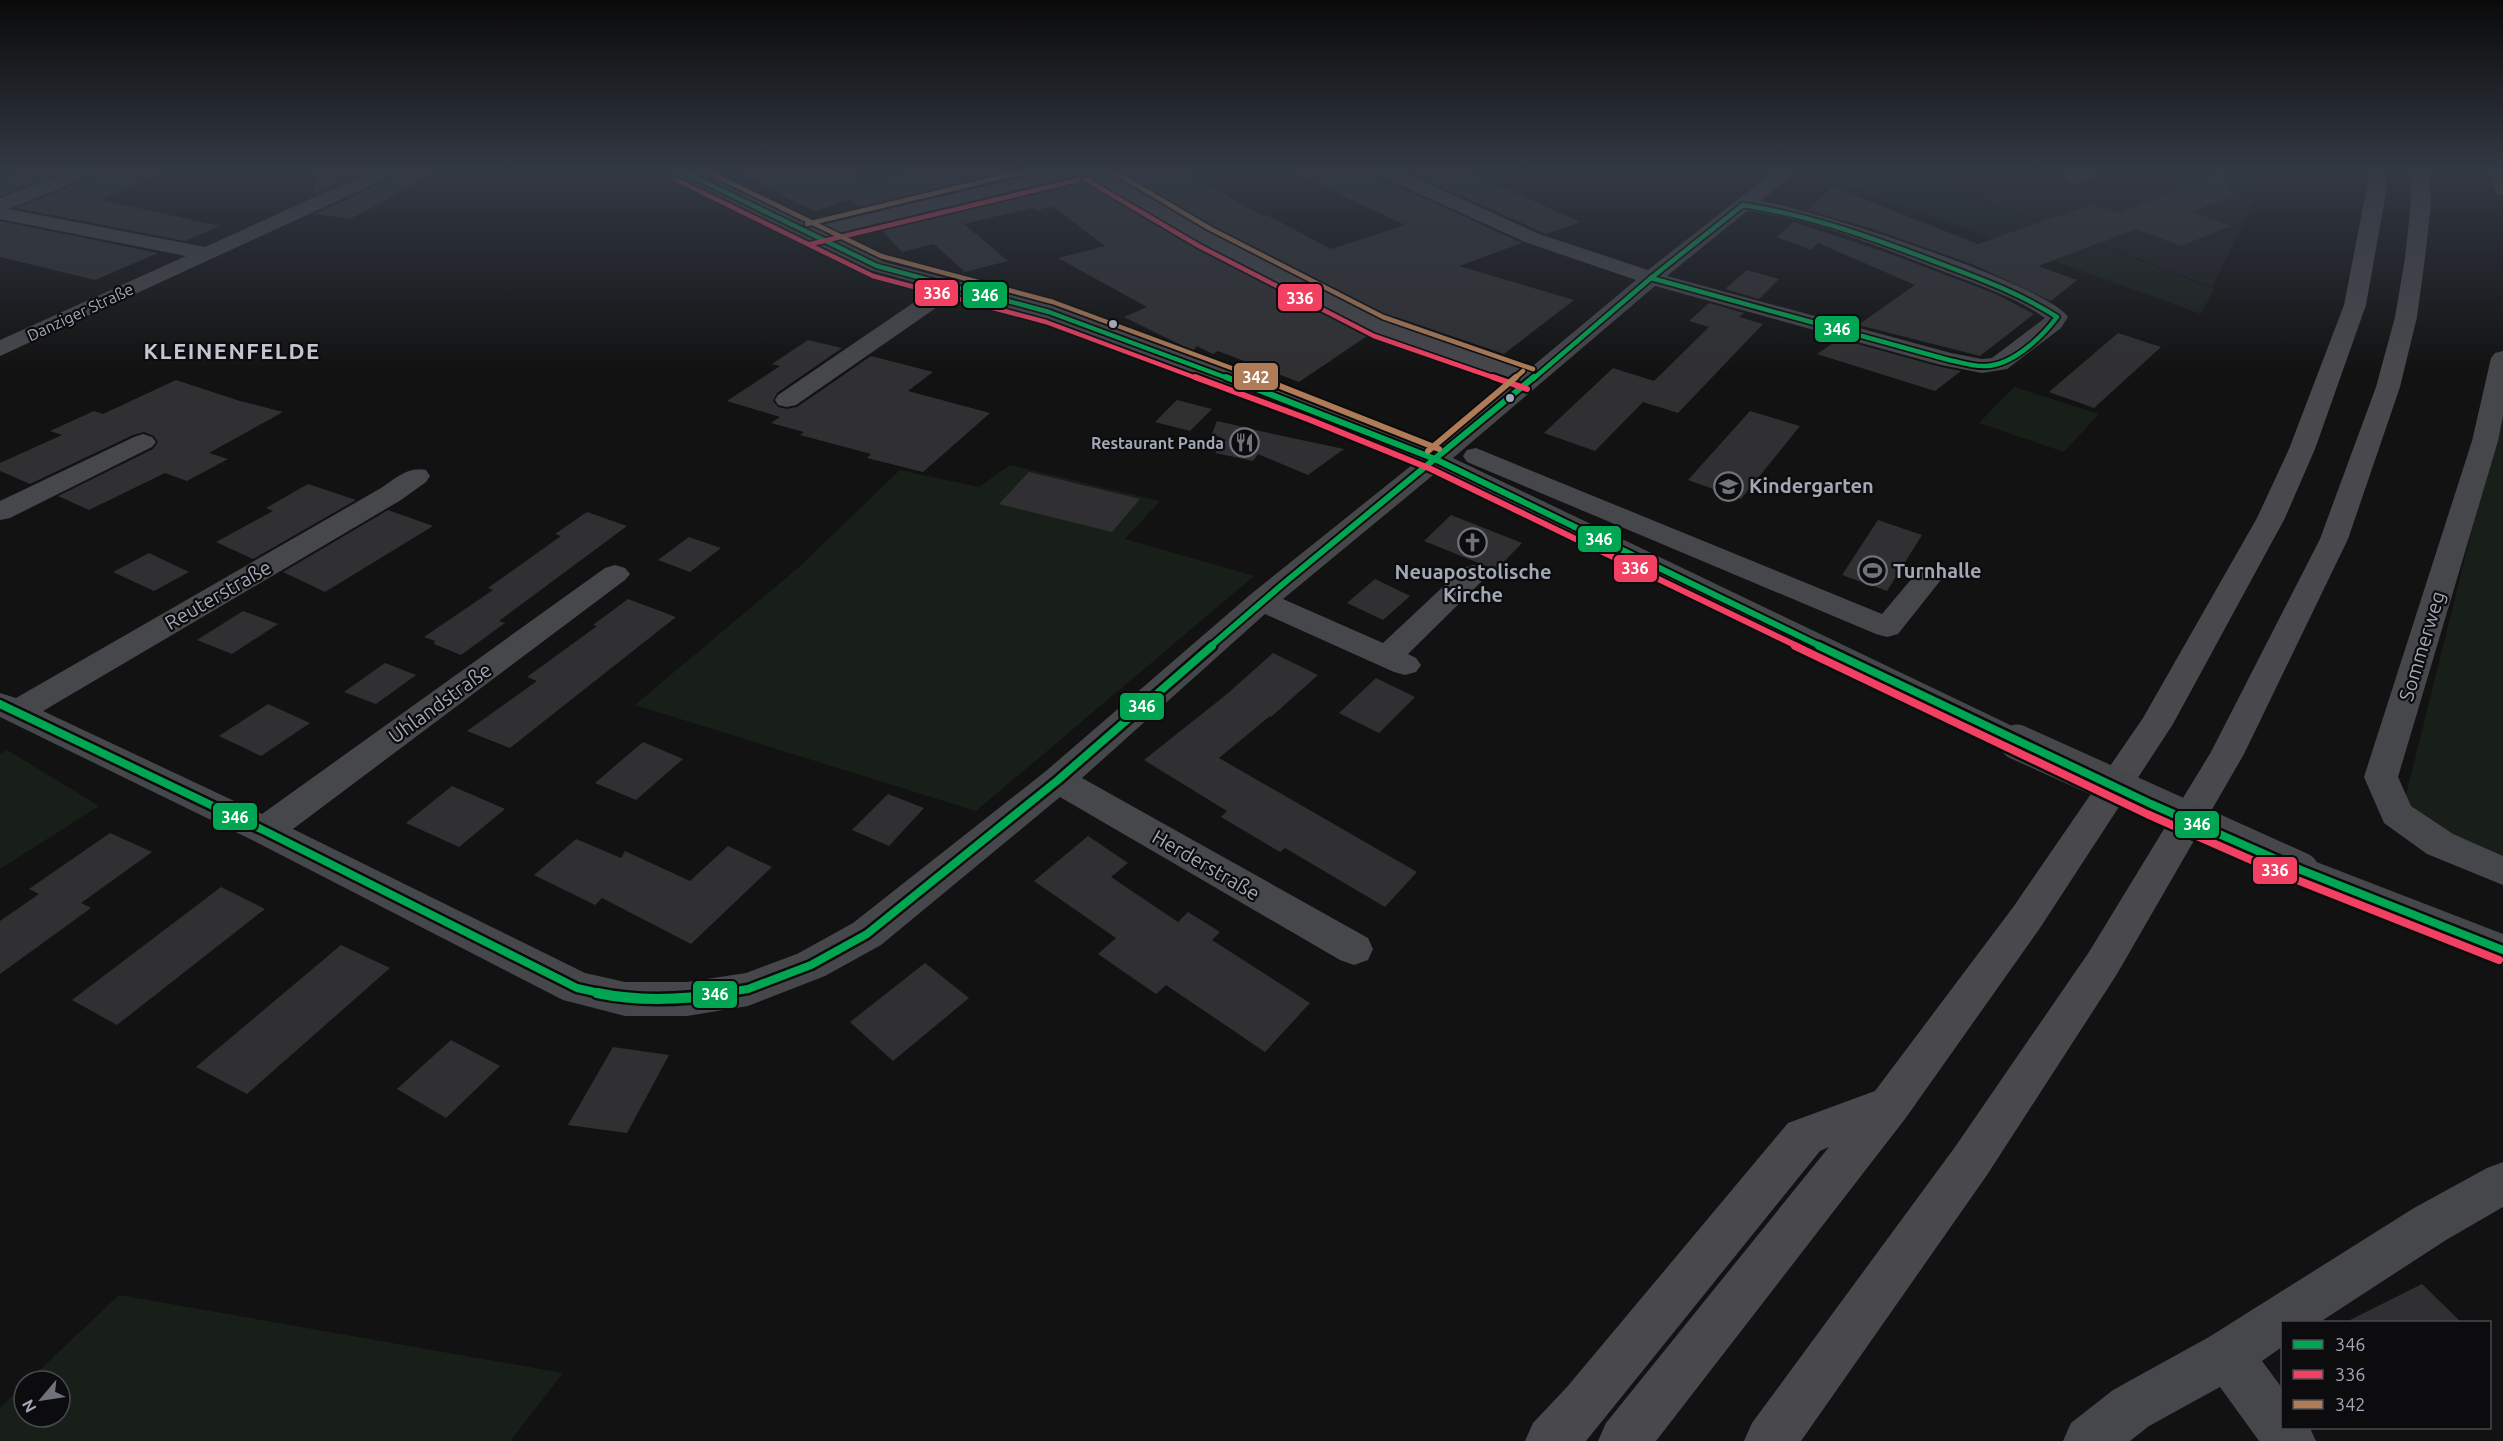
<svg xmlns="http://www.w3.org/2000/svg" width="2503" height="1441" viewBox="0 0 2503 1441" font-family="Ubuntu,sans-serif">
  <rect width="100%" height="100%" fill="#121212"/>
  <polygon fill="#1c1c1e" points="1905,170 2174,170 2256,198 2212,287"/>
  <g fill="#181f19">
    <polygon points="1803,170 1903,170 2214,289 2201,314"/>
    <path d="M2176,170C2198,170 2220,178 2242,174L2243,170H2261L2256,197Z"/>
    <polygon points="2014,387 2099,414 2064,452 1979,423"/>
    <polygon points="2503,387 2503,866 2404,803 2476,514"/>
    <polygon points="1010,465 1160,501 1125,539 1254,576 976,811 635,705 799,567 900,470 979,487"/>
    <polygon points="7,750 99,806 0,869 0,754"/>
    <polygon points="119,1295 563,1373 510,1441 0,1441 0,1408 24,1385 24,1417 60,1417 60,1381 28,1381"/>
  </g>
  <g fill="#303032">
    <polygon points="29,170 67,170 0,196 0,181"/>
    <polygon points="101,170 172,170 100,200 220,226 185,241 16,208 98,176"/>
    <polygon points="315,170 368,170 314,195"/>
    <polygon points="400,170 441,170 350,219 315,214 397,176"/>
    <polygon points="732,170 856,170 858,184 919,170 1042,170 865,212 851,199 814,211"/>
    <polygon points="1108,170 1182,170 1263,216 1267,215 1331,249 1405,225 1289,170 1372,170 1375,176 1522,243 1459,266 1574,300 1504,354 1396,317 1388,320 1212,231"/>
    <polygon points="1404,170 1464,170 1580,222 1546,234"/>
    <polygon points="2224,172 2233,195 2192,212 2231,226 2181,246 2136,229 2038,266 2077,280 2051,301 1974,265 1873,229 1807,210 1833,187 1978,244 2092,204 2119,213"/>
    <polygon points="1083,176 1196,243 1370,334 1299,382 1218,351 1213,354 1197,346 1193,351 1124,317 1147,307 1058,258 1105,246 1053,206 1036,211 1032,208 964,224 1008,261 965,272 934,244 902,252 878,226"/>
    <polygon points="0,221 158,253 95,280 0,257"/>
    <polygon points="1794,222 1896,256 1996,294 2034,314 1980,356 1858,325 1915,285 1818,243 1811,250 1777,237"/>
    <polygon points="1747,270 1779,279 1759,299 1725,289"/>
    <polygon points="1709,303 1744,313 1739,317 1763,324 1678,413 1643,402 1595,451 1544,433 1613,368 1654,381 1709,327 1689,321"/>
    <polygon points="2118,333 2161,347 2094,408 2049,392"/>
    <polygon points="1839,339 1941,367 1961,371 1935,391 1817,354"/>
    <polygon points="808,340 842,348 777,393 773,401 778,407 787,409 797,407 871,356 933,372 908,391 990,413 923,472 867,458 871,454 800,435 804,432 771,423 780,417 727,401 780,366 772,364"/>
    <polygon points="176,380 240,401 283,412 209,453 228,459 187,481 165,473 89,510 58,496 153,449 158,442 154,436 144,432 133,435 30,484 0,471 0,463 62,435 50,431 94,411 103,414"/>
    <polygon points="1177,400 1212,409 1190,431 1155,422"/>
    <polygon points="1750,411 1800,426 1741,499 1688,480"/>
    <polygon points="1217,421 1273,434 1344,449 1308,475 1258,454 1253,461 1215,453 1226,440 1212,434"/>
    <polygon points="1029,472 1140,499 1112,532 999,504"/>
    <polygon points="308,484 356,500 253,559 216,542 273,511 266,508"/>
    <polygon points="388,510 433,526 325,592 283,572"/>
    <polygon points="587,512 627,526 499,621 505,623 461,655 434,644 435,641 424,637 493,590 488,588 561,536 555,534"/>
    <polygon points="1451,515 1522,543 1496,570 1424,541"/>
    <polygon points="1878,520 1922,535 1887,591 1842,575"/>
    <polygon points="689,537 721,548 690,572 658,560"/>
    <polygon points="149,553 189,572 154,591 113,572"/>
    <polygon points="1375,579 1410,596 1383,620 1347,603"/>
    <polygon points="628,599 676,617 510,748 467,731 537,681 527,677 597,626 593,625"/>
    <polygon points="243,611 278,624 232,654 197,640"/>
    <polygon points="1273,653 1318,675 1271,717 1270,716 1219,758 1417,872 1385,907 1285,848 1280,852 1221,817 1227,811 1144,760 1227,694"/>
    <polygon points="385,663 416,675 376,704 344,692"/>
    <polygon points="1376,678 1415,697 1379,733 1339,713"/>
    <polygon points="268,704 310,723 261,756 219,736"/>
    <polygon points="643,742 683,759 636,800 595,783"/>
    <polygon points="452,786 505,809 459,847 406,823"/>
    <polygon points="888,794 924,808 889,846 852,830"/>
    <polygon points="110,833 152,852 81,903 91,908 0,974 0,921 39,894 29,889"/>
    <polygon points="1088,836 1128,863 1111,877 1178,922 1188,912 1220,932 1212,940 1310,1003 1265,1052 1166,985 1156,994 1098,954 1116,938 1034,881"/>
    <polygon points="576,839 621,858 625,851 690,881 728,846 772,867 691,944 602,898 595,905 534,875"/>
    <polygon points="221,887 265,909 117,1025 72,1000"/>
    <polygon points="341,945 390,968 247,1094 196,1067"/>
    <polygon points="925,963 969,998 893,1061 850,1022"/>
    <polygon points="451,1040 500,1066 446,1118 397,1089"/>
    <polygon points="613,1047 669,1055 627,1133 568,1125"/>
    <polygon points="2422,1284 2462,1323 2344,1323"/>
  </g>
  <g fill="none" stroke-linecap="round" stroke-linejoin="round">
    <g fill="#46474b" fill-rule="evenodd">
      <polygon points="73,170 99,170 97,174 8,209 205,247 374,170 398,170 396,174 0,356 0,340 186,256 0,219 0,198"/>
      <path d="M671,170H695L813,227L1052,170H1103L1211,233L1387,322L1528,370L1636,280L1525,242L1376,174L1374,170H1398L1539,234L1648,270L1773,172H1787L1789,176L1787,180L1760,201C1807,207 2046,284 2068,317L2061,328L2007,369L1982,373L1941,365L1655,286L1453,458L2029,734L2034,742L2029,750L2017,754L2005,750L1438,471L1283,599L1383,643L1463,568L1473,565L1483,568L1488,574L1483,580L1408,654L1416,658L1421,665L1416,672L1405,675L1394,672L1265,614L1082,778L1368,938L1373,949L1368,960L1354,965L1340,960L1060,797L881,945L825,976L748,1006L687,1016H625L563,1000L252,840L0,717V693L16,698L381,488C396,478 408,466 426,470L430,476L426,482L401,500L43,711L262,814L605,568L615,565L625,568L630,574L625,580L293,829L585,973L625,982H687L746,973L797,954L853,923L1046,771L1251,594L1417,461L1303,414L1041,317L956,294L796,405L787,407L778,405L775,400L778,395L935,288L870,270L673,174ZM1083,174L1197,241L1371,332L1515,382L1432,449L1321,404L1057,307L884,262L830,235ZM1747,211C1815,219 1881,248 1945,272C1978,285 2016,297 2045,318L1992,358L1982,359L1951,353L1667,276Z"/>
      <path d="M2077,170H2102C2095,179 2078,185 2067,182L2065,178L2067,174Z"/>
      <polygon points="2489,170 2503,170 2503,196 2496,194"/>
      <polygon points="2503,351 2503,416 2498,441 2398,777 2411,806 2453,834 2503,856 2503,885 2427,854 2384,823 2364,777 2472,441 2491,358 2495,353"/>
      <polygon points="143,434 152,437 156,442 152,447 10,518 0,520 0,501 134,437"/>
      <polygon points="1476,448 1882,614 1919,570 1929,567 1939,570 1944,576 1898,634 1887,637 1876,634 1467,462 1463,456 1467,450"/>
      <polygon points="2301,856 2503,934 2503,966 2288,880 2283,870 2288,860"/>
      <polygon points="2503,1162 2503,1207 2446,1240 2320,1322 2282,1322 2282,1347 2262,1361 2282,1388 2282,1428 2310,1428 2316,1441 2259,1441 2220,1387 2149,1426 2130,1441 2063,1441 2071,1423 2113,1390 2209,1337 2414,1208 2487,1168"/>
    </g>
    <g fill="#49494d" fill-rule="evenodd">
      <polygon points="2368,170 2386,170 2386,192 2366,305 2315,449 2285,518 2173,724 2040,928 1905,1119 1656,1441 1598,1441 1606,1423 1829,1147 1820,1151 1586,1441 1525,1441 1533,1423 1567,1387 1788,1123 1875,1091 2014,906 2143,718 2257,518 2289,449 2344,305 2366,192"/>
      <polygon points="2411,170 2429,170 2431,202 2425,258 2417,317 2400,387 2348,539 2244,754 2117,974 1987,1175 1801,1441 1744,1441 1752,1423 1955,1147 2089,952 2211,752 2320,539 2376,387 2395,317 2405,258 2411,202"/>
    </g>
    <polyline stroke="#46474b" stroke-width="35" points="2017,742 2301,870"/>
    <defs>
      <g id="bus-1-far3">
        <polyline points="680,170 877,266 1049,312 1230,379"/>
        <path d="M1651,278L1949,360C1961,362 1973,367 1986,366C2013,365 2042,337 2057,317C2023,295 1986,281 1949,267C1881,241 1815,216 1743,205"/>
        <polyline points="1533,379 1651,278 1743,205"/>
      </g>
      <g id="bus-1-far2">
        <polyline points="1226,377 1435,459 1822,647"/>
        <polyline points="1210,647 1283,584 1534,377"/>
      </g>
      <g id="bus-1-far1">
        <polyline points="1819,646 2151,804 2301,870 2503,950"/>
        <polyline points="0,704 265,831 577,988 604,994"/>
        <polyline points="717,994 748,989 811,965 867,934 1058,780 1212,646"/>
      </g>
      <path id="bus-1" d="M597,993C640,1002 683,1000 726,993"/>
      <g id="bus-2-far2">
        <polyline points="675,179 873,276 1046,322 1199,379"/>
        <polyline points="1085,179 1199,246 1374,336 1498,379"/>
        <polyline points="811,244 1078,180"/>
      </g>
      <g id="bus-2-far1">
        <polyline points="1195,377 1308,419 1431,469 1799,647"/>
        <polyline points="1493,377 1527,389"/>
      </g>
      <polyline id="bus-2" points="1795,646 2147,814 2297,880 2499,960"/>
      <g id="bus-3-far1">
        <polyline points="704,170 881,256 1053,302 1261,379"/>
        <polyline points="1111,170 1209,228 1383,317 1533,369"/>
        <polyline points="807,224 1031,170"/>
        <polyline points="1514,379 1523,371"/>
      </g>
      <g id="bus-3">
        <polyline points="1257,377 1439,449"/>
        <polyline points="1428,451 1516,377"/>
      </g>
    </defs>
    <use href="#bus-1-far3" stroke="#0c0c0e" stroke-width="8"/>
    <use href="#bus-1-far2" stroke="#0c0c0e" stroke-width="10"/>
    <use href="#bus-1-far1" stroke="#0c0c0e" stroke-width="13"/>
    <use href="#bus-1" stroke="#0c0c0e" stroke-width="15"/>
    <use href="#bus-2-far2" stroke="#0c0c0e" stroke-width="8"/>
    <use href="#bus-2-far1" stroke="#0c0c0e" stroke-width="10"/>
    <use href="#bus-2" stroke="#0c0c0e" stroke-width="13"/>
    <use href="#bus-3-far1" stroke="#0c0c0e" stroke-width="8"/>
    <use href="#bus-3" stroke="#0c0c0e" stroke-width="10"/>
    <use href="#bus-1-far3" stroke="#00a651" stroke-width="4.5"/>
    <use href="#bus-1-far2" stroke="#00a651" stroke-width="6"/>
    <use href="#bus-1-far1" stroke="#00a651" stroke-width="8"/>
    <use href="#bus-1" stroke="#00a651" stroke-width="10"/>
    <use href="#bus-2-far2" stroke="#f24062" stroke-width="4.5"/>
    <use href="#bus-2-far1" stroke="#f24062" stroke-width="6"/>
    <use href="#bus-2" stroke="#f24062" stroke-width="8"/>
    <use href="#bus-3-far1" stroke="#b07c57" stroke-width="4.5"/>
    <use href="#bus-3" stroke="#b07c57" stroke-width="6"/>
  </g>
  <linearGradient id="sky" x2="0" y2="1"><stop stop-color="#0a0a0a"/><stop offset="0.46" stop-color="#333944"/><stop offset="1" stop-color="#333944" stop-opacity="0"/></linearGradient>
  <rect width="2503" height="372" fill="url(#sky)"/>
  <defs>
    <symbol id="restaurant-ring" viewBox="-11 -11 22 22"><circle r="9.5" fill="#0c0c0e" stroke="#70737c" stroke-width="1.5"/><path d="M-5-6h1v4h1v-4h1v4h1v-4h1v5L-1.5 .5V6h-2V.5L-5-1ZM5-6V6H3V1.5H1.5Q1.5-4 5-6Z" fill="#70737c"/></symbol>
    <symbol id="school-ring" viewBox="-11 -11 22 22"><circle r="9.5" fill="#0c0c0e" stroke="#70737c" stroke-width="1.5"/><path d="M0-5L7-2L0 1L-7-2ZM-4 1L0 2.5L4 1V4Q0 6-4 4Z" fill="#70737c"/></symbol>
    <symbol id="church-ring" viewBox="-11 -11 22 22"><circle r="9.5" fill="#0c0c0e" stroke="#70737c" stroke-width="1.5"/><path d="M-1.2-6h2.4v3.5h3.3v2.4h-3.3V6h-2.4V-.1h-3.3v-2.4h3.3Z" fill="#70737c"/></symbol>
    <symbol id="stadium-ring" viewBox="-11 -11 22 22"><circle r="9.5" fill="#0c0c0e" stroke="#70737c" stroke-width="1.5"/><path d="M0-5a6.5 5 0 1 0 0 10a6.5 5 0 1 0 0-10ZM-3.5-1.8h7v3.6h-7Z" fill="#70737c"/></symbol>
  </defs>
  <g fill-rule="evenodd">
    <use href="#restaurant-ring" x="1228" y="426" width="33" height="33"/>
    <use href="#school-ring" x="1712" y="470" width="33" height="33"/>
    <use href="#church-ring" x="1456" y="526" width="33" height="33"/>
    <use href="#stadium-ring" x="1856" y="554" width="33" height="33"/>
  </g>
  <g fill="#a2a7b5" stroke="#0c0c0e" stroke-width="2">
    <circle cx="1113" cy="324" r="5"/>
    <circle cx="1510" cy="398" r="5"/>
  </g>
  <g text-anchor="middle" stroke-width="4.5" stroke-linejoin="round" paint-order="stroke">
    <g font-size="16" fill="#a2a7b5" stroke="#0c0c0e">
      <text transform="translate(80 312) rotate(-25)" y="6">Danziger Straße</text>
    </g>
    <g font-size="16" font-weight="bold" fill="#a2a7b5" stroke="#0c0c0e" text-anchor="end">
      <text x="1224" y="449">Restaurant Panda</text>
    </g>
    <g font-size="20" font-weight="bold" fill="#a2a7b5" stroke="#0c0c0e" text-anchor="start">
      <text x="1749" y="493">Kindergarten</text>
      <text x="1893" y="578">Turnhalle</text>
      <text x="1473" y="579" text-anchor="middle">Neuapostolische<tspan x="1473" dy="23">Kirche</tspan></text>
    </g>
    <g font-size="20" fill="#a2a7b5" stroke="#0c0c0e">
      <text transform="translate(218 595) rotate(-30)" y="7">Reuterstraße</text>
      <text transform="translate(2422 646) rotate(-73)" y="7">Sommerweg</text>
      <text transform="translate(440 703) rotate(-36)" y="7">Uhlandstraße</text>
      <text transform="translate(1206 865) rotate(30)" y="7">Herderstraße</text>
    </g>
    <g font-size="22" font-weight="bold" letter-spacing="1.5" fill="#c3c6d0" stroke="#0c0c0e">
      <text x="232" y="359">KLEINENFELDE</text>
    </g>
  </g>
  <g stroke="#0c0c0e" stroke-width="2">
    <rect x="914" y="279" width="45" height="28" rx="6" fill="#f24062"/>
    <rect x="962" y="281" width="46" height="28" rx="6" fill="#00a651"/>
    <rect x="1277" y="283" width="46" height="29" rx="6" fill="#f24062"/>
    <rect x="1814" y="315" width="46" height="28" rx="6" fill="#00a651"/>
    <rect x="1233" y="362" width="46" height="29" rx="6" fill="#b07c57"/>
    <rect x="1577" y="525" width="45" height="28" rx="6" fill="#00a651"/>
    <rect x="1613" y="554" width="45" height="29" rx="6" fill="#f24062"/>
    <rect x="1119" y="692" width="46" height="29" rx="6" fill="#00a651"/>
    <rect x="212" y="802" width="46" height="29" rx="6" fill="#00a651"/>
    <rect x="2174" y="810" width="46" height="29" rx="6" fill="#00a651"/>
    <rect x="2252" y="856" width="46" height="29" rx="6" fill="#f24062"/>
    <rect x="692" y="980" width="46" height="29" rx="6" fill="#00a651"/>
  </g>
  <g font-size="16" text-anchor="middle" font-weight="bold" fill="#fff">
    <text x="937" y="299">336</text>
    <text x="985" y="301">346</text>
    <text x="1300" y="304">336</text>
    <text x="1837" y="335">346</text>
    <text x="1256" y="383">342</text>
    <text x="1599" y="545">346</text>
    <text x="1635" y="574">336</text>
    <text x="1142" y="712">346</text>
    <text x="235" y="823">346</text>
    <text x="2197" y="830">346</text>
    <text x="2275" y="876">336</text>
    <text x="715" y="1000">346</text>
  </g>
  <rect x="2281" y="1321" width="210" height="108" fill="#0c0c0e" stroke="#484a51" stroke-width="1.5"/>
  <rect x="2293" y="1340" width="30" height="9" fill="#00a651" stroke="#484a51" stroke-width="1.5"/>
  <text x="2335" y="1351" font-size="18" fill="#a2a7b5">346</text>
  <rect x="2293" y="1370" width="30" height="9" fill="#f24062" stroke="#484a51" stroke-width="1.5"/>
  <text x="2335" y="1381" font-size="18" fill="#a2a7b5">336</text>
  <rect x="2293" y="1400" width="30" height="9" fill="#b07c57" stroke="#484a51" stroke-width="1.5"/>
  <text x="2335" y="1411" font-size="18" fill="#a2a7b5">342</text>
  <g transform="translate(42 1399) rotate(241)"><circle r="28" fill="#0c0c0e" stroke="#484a51" stroke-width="1.5"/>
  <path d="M0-4.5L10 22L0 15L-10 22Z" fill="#70737c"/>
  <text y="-9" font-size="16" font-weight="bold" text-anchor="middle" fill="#a2a7b5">N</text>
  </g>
</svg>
